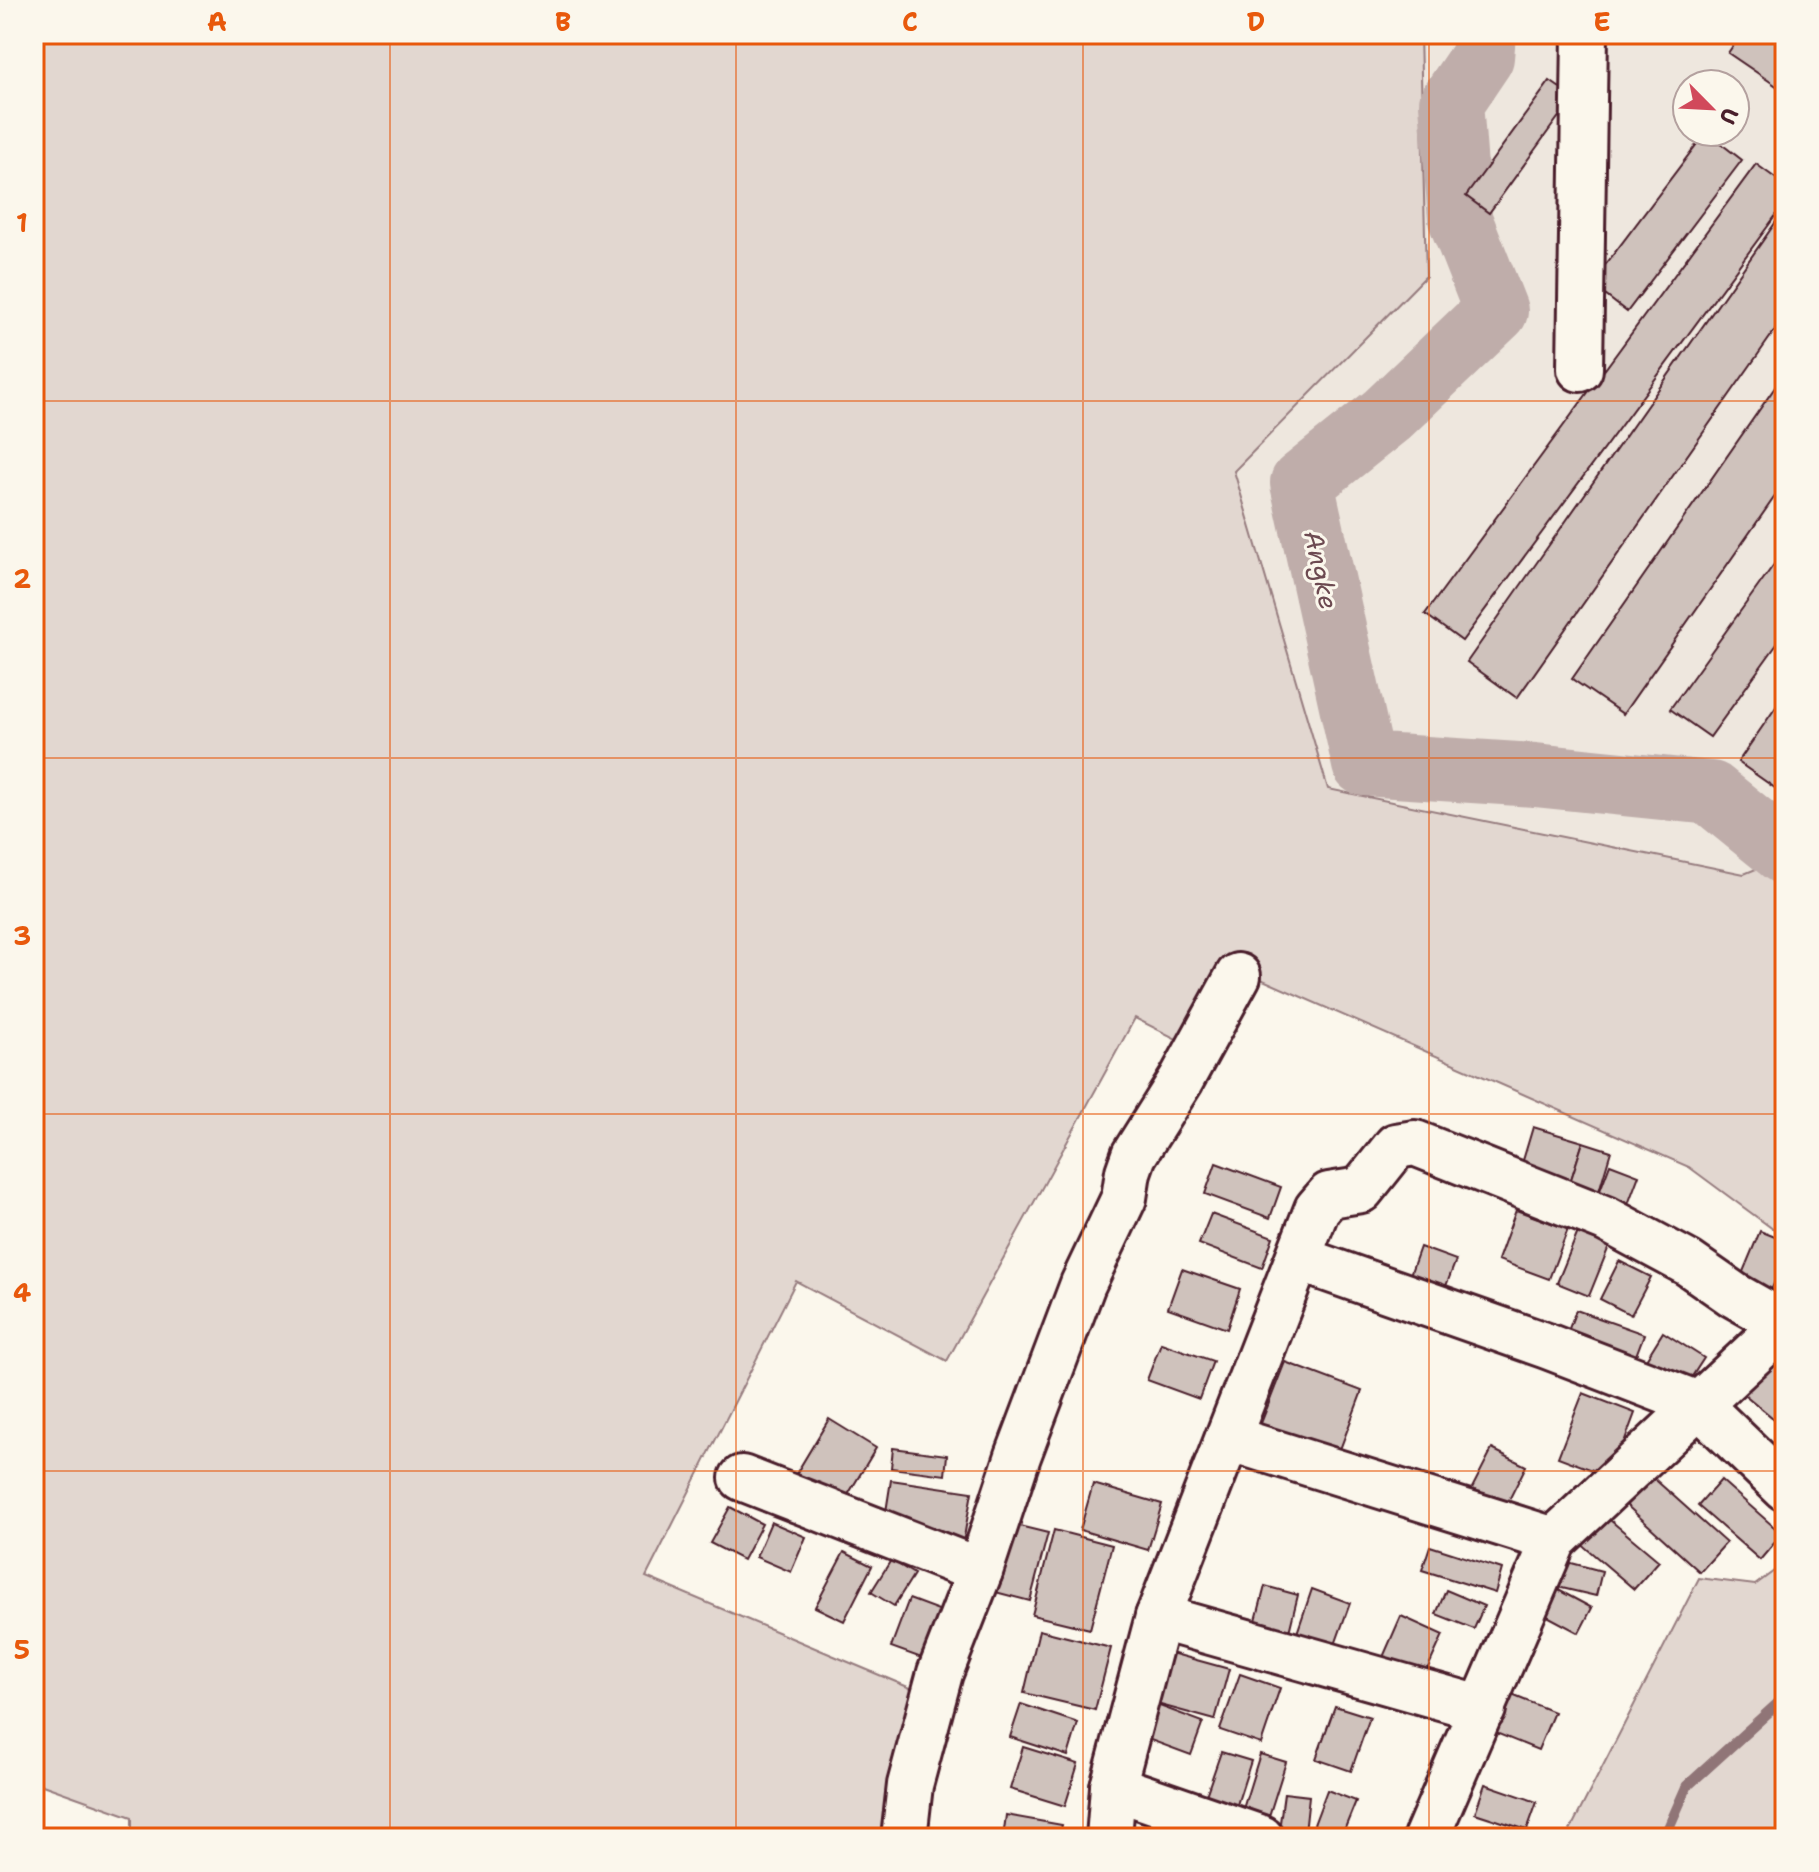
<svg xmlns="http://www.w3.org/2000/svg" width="1819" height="1872" viewBox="0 0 1819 1872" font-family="'Shantell Sans',sans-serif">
  <rect width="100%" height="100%" fill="#fbf7ec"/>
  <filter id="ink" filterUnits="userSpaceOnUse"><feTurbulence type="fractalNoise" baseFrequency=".0125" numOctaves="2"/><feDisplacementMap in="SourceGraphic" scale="16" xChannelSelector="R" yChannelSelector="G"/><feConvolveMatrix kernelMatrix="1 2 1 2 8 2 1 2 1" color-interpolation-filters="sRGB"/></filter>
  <g filter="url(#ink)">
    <path fill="#eee7de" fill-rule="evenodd" d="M1420,34H1785V857L1744,874L1328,790L1234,471L1425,276ZM1687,84H1735V132H1687Z"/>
    <g fill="#e2d7d0" stroke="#967b7e" stroke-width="2">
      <polygon points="34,34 1420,34 1426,276 1234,471 1328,789 1744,874 1785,857 1785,1238 1689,1167 1238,969 1202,1052 1135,1018 947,1361 796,1281 646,1577 915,1690 901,1838 132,1838 132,1817 34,1782"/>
      <polygon points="1785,1563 1785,1838 1566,1838 1699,1578 1755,1585"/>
    </g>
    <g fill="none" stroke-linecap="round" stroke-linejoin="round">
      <polyline stroke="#907477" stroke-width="11" points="1664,1838 1687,1786 1785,1697"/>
      <polyline stroke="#bfadaa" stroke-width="64" points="1484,34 1482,57 1451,103 1460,219 1496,311 1387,415 1302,483 1364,764 1535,775 1711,793 1785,853"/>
    </g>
    <g fill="#cfc2bc" stroke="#4a1f2b" stroke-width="2">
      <polygon points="1741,34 1785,34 1785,82 1781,89 1728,53"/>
      <polygon points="1550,81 1573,97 1489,213 1466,196"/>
      <polygon points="1706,132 1742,160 1627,312 1591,284"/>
      <polygon points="1756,164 1785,185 1785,203 1462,641 1425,614"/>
      <polygon points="1785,209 1785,316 1517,698 1467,662"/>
      <polygon points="1785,373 1785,482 1623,714 1572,679"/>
      <polygon points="1785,549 1785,633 1710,737 1670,709"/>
      <polygon points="1785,694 1785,795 1738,762"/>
      <polygon points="1533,1127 1583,1142 1567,1192 1518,1177"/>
      <polygon points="1583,1142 1611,1151 1596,1201 1567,1192"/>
      <polygon points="1216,1163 1281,1187 1270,1218 1205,1194"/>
      <polygon points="1610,1164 1639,1175 1627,1207 1598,1196"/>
      <polygon points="1516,1210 1568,1229 1549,1279 1498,1260"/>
      <polygon points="1211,1214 1273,1237 1262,1268 1199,1244"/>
      <polygon points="1760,1231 1785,1241 1785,1257 1766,1303 1735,1291"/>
      <polygon points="1578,1232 1610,1244 1589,1296 1557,1283"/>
      <polygon points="1420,1247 1456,1260 1441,1299 1406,1286"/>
      <polygon points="1619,1261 1651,1277 1631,1315 1600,1299"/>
      <polygon points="1182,1269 1240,1289 1227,1329 1168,1308"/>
      <polygon points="1576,1310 1644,1334 1629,1374 1561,1350"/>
      <polygon points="1663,1332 1704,1358 1680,1395 1640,1369"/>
      <polygon points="1161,1343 1213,1361 1199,1399 1147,1380"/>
      <polygon points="1765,1357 1785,1374 1785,1428 1738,1389"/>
      <polygon points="1285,1362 1362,1391 1336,1460 1258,1431"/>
      <polygon points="1583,1393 1635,1413 1611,1477 1558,1457"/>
      <polygon points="829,1419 876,1448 840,1508 793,1479"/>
      <polygon points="893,1448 947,1455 945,1475 891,1468"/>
      <polygon points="1492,1449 1526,1466 1505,1508 1471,1490"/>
      <polygon points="1649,1474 1726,1543 1700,1572 1624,1503"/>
      <polygon points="891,1480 972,1492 963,1543 883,1531"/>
      <polygon points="1721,1480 1782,1534 1760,1560 1698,1506"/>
      <polygon points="1093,1484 1162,1504 1148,1550 1080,1530"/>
      <polygon points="730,1507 762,1524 743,1560 710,1543"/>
      <polygon points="1604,1515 1659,1561 1634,1589 1580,1543"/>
      <polygon points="771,1522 806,1537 791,1572 756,1557"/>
      <polygon points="1003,1522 1048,1533 1030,1601 984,1589"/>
      <polygon points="1054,1530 1112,1545 1090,1629 1032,1615"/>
      <polygon points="1430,1546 1502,1569 1495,1593 1422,1570"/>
      <polygon points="844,1552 872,1566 844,1621 815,1607"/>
      <polygon points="1556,1559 1602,1571 1596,1596 1549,1585"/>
      <polygon points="891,1560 914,1574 894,1606 871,1592"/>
      <polygon points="1549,1585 1592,1608 1579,1633 1536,1610"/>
      <polygon points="1265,1586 1298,1595 1287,1640 1253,1632"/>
      <polygon points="1312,1589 1350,1603 1331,1656 1294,1642"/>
      <polygon points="1446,1590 1484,1606 1474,1629 1436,1614"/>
      <polygon points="909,1599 944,1612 927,1660 891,1647"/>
      <polygon points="1401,1616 1443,1635 1421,1683 1380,1664"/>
      <polygon points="1039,1630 1111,1648 1095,1710 1024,1693"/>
      <polygon points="1160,1650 1229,1669 1215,1720 1146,1701"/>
      <polygon points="1240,1674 1280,1688 1261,1744 1220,1730"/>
      <polygon points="1507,1693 1554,1712 1538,1750 1491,1731"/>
      <polygon points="1146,1701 1203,1722 1191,1755 1134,1734"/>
      <polygon points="1021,1704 1078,1723 1068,1756 1010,1737"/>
      <polygon points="1335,1706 1370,1717 1351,1771 1316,1759"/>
      <polygon points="1023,1747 1078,1764 1065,1806 1010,1789"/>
      <polygon points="1221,1752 1251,1761 1233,1817 1202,1807"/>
      <polygon points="1260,1754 1286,1762 1269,1816 1243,1809"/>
      <polygon points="1485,1784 1537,1802 1527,1830 1475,1813"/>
      <polygon points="1327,1790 1356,1801 1341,1838 1309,1838"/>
      <polygon points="1284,1793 1309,1796 1305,1833 1279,1830"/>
      <polygon points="1006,1815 1062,1825 1059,1838 1003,1838"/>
    </g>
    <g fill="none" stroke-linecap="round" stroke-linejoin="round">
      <defs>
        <g id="minor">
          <polyline points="1580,369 1585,34"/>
          <polyline points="1299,1259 1547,1346 1698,1404 1785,1488"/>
          <polyline points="1228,1438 1554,1540"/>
          <polyline points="742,1478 980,1571"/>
          <polyline points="1158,1617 1483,1709"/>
          <polyline points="1113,1787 1261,1838"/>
          <polyline points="904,1838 910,1785 940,1673 980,1571 1018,1456 1083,1284 1124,1198 1128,1172 1134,1155 1181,1080 1238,976"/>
          <polyline points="1109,1838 1113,1787 1158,1617 1317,1209 1329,1195 1361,1190 1396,1146 1415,1143 1606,1219 1688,1263 1734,1295 1785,1324"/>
          <polyline points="1426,1838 1554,1540 1785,1324"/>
        </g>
      </defs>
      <use href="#minor" stroke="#4a1f2b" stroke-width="50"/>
      <use href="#minor" stroke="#fbf7ec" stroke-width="44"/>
    </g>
  </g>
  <path fill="none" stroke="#e8590c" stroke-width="2" stroke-opacity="0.55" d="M390,34V1838M736,34V1838M1083,34V1838M1429,34V1838M34,401H1785M34,758H1785M34,1114H1785M34,1471H1785"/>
  <g text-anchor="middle" stroke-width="6" stroke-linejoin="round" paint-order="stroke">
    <g font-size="26" font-style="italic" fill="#6d4a51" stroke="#fbf7ec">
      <text transform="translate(1321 570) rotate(78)" y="9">Angke</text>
    </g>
  </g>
  <rect width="1819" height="1872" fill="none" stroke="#fbf7ec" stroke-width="88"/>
  <g transform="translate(1711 108) rotate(114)"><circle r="38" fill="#fbf7ec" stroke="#b4a19f" stroke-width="2"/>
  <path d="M0-6L14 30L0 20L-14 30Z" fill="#d1495b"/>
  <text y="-12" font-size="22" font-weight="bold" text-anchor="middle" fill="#4a1f2b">U</text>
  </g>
  <rect x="44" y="44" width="1731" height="1784" fill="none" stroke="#e8590c" stroke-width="3"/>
  <g font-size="26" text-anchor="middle" font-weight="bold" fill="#e8590c">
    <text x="217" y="31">A</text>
    <text x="563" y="31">B</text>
    <text x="910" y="31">C</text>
    <text x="1256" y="31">D</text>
    <text x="1602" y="31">E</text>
    <text x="22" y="232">1</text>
    <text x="22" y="588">2</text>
    <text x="22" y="945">3</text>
    <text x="22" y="1302">4</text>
    <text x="22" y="1659">5</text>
  </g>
</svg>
